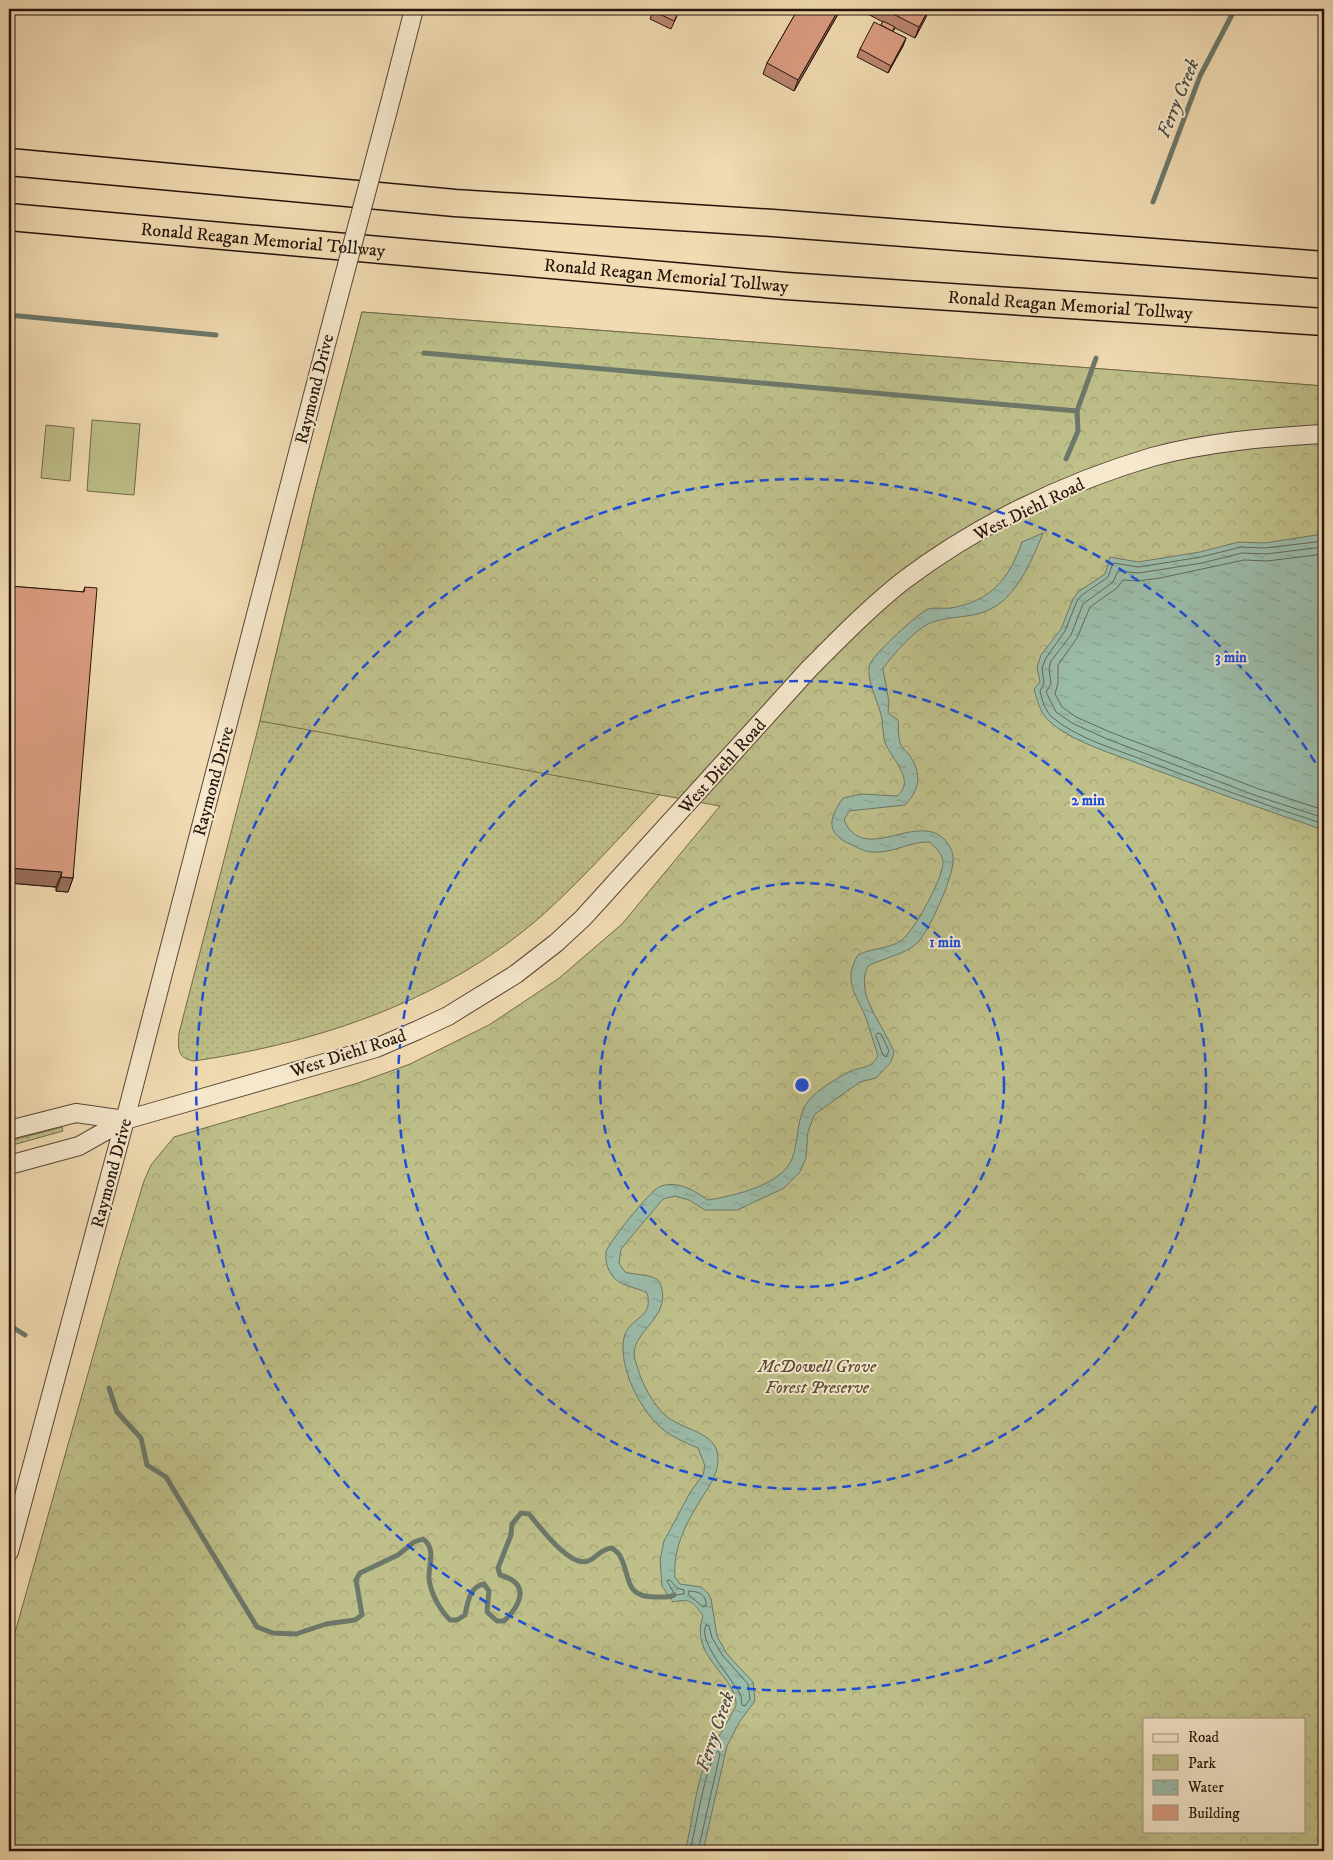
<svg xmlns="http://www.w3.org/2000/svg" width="1333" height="1860" viewBox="0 0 1333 1860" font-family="'IM FELL DW Pica',serif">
  <defs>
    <pattern id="grass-dots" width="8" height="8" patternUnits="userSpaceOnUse" patternTransform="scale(1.25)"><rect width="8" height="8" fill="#bebf89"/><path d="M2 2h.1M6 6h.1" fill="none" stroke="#a3a375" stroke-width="1.8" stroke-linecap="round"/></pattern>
    <pattern id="park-crowns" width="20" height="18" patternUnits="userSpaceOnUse" patternTransform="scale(1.25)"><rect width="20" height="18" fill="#bebf89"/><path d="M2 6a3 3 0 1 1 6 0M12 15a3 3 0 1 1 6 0" fill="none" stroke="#a3a375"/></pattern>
    <pattern id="water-ripples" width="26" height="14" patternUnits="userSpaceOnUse" patternTransform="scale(1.25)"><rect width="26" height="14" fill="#9bbba9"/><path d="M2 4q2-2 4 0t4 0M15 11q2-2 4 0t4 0" fill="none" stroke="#85a090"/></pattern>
  </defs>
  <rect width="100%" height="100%" fill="#f1dbb2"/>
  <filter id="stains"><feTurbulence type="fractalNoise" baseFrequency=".004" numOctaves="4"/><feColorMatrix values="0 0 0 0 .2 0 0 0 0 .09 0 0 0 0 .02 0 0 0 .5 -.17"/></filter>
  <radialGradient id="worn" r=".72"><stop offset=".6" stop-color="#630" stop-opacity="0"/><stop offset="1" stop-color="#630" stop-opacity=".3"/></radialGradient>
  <g fill="url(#grass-dots)" stroke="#72694a">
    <path d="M362,312L1324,386L660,794C623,834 587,874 547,911C450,999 322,1042 194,1061C177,1058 178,1049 179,1033L260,721L315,491Z"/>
    <polygon points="62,1127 63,1131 9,1146 9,1141"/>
  </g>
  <path fill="url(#park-crowns)" stroke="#72694a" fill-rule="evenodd" d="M362,312L1324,386V1851H9V1654L120,1260L144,1181L151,1165L174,1137L358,1083L410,1064L489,1025L558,979L622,924L720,806L260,721L315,491ZM1144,1719H1304V1831H1144Z"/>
  <g fill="#bebf89" stroke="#72694a">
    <polygon points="92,420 140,424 134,495 87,491"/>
    <polygon points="46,425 74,428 70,481 41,478"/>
  </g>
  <g fill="url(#water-ripples)" stroke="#6c786a">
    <path d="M1043,533C1033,558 1019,591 996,606C977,619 953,615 933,622C917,627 892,655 883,669L889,702L888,713L898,720C899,727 898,737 900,743C902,748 907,752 910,756C922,774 920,790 905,805L849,811L844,820C864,865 914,813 943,838C949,844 954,852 953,861C953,878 930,928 919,941C908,954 883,958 868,966C854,995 884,1025 894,1052L891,1062L876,1078L860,1082L815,1114L808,1131L806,1158L800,1172L784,1188L737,1210H705L689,1200L675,1196L663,1199L621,1249L619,1263L625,1272C634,1275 646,1274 654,1278C659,1280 660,1282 661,1286C671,1317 634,1330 634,1354C634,1359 637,1365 638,1369C642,1384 653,1404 665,1415C680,1430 718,1431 718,1458C718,1474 711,1483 703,1496C687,1522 673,1546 675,1577L680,1584L701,1587L708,1593L711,1599L717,1636L727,1654L753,1682L755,1701L740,1721L727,1746L703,1851H685C693,1821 695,1787 707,1758C711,1749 736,1708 736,1705C738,1678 688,1656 703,1616C694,1602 689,1598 673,1602L662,1586L660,1560L664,1541L691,1491L703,1475L705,1466L698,1448C684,1442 669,1436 658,1425C638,1406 616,1361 625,1334C632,1317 654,1317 647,1293C635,1286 619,1287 611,1274C607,1268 605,1259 606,1252C608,1243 650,1191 659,1187C676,1179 695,1191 708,1200C733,1196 782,1185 792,1159C800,1137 795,1112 814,1095C822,1088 840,1076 849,1072C861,1066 870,1070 878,1056C874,1043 870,1030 866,1018C857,995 842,982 858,955C871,948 890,949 902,940C914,931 945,875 943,861C942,854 935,847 930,842C910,841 892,854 872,852C865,852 856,847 850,844C825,833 829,818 843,798L862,794L897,796C918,779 888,757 884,739C883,733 883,726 882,720C880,703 865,681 870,664C873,655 918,613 928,609C934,607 944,609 951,608C991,601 1009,579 1022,542Z"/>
    <path d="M1316,535L1324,536V830C1261,809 1199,786 1137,763C1111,753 1068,740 1048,720C1040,712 1037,700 1034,689L1040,682L1037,667L1041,655L1061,629L1073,599L1078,592L1105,574L1110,557L1138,562L1200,552L1239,542L1265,543Z"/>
  </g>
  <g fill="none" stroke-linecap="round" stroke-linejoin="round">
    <g stroke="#60675a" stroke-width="1">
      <path d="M1324,541L1265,548L1241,547L1201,557L1139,567L1113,563L1108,577L1082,595L1077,601L1065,631L1046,658L1042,668L1044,683L1040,691C1042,700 1045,711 1053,718C1079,739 1115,749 1146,761C1205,783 1264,805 1324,824"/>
      <polyline points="1324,547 1266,554 1242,553 1202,563 1139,573 1118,571 1113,582 1083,604 1071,635 1051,661 1049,668 1051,684 1046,692 1056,712 1072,723 1107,739 1257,796 1324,818"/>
      <polyline points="1324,554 1267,561 1244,560 1160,578 1138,581 1123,580 1117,588 1090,607 1077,638 1058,665 1058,683 1055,694 1062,707 1076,717 1110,732 1259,789 1324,810"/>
      <polygon points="878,1033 881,1034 889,1051 886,1057 883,1055 876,1036"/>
      <polygon points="670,1580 677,1588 684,1590 684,1594 675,1595 667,1581"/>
      <path d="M689,1591C699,1591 707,1595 706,1606L703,1607L689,1595Z"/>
      <path d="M706,1625L709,1626L712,1638L723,1656L748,1684L750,1699L745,1706L742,1705C741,1702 742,1697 740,1694C732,1678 697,1642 706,1625Z"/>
      <path d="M690,1851C695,1833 706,1760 718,1751L720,1754L698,1851"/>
    </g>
    <g stroke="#6c786a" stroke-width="5">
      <polyline points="1153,202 1200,76 1235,9"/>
      <polyline points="9,315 216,335"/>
      <polyline points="424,353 1077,411"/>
      <polyline points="1066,459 1078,431 1077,411 1096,358"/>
      <polyline points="9,1325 25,1335"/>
      <path d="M109,1388L117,1412L141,1438L147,1465L166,1477L257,1627L273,1633L296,1634L326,1624L355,1620L362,1615L356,1580L360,1573L398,1555L414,1542L423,1539C437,1549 428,1565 429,1579C431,1594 440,1610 450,1620H457L465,1615C468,1602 469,1587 484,1584L489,1591L487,1612L497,1621H504C522,1604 530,1583 500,1575L498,1568L511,1535L512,1524L521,1513L529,1514C539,1526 570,1568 588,1561C598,1557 600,1549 612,1548C614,1550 619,1553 620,1556C631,1575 623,1597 655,1597C661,1597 669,1598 674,1595"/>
    </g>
    <defs>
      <g id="tertiary">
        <polyline points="392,95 414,9"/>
        <polyline points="9,1130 76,1113 125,1120"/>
        <path d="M9,1165L79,1146L125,1120L335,1060L376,1048L418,1030L448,1016L516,974L556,943L583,918L809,669C839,639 870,607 903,581C977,525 1064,483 1152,457C1207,442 1268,437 1324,434"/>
        <polyline points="9,1552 125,1120 329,333"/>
      </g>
      <g id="motorway">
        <polyline points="9,162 455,203 773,223 1324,265"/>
        <path id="s1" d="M9,217L786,286L1324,322"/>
      </g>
    </defs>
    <use href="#tertiary" stroke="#584535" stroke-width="20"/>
    <use href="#motorway" stroke="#25130b" stroke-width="29"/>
    <use href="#tertiary" stroke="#f6e8cd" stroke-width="18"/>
    <use href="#motorway" stroke="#f1dbb2" stroke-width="26"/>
    <defs>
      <polyline id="tertiary-bridge" points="329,333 392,95"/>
    </defs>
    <use href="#tertiary-bridge" stroke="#584535" stroke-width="20" stroke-linecap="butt"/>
    <use href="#tertiary-bridge" stroke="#f6e8cd" stroke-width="18"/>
  </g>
  <g fill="#bb866f" stroke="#25130b">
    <polygon points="654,9 677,16 671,29 650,19"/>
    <polygon points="798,9 841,9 794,91 763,74 767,63"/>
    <polygon points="861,9 929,9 925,19 915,38 895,28 893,32 906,38 903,46 888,73 857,57 860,49 881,25 883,22 860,10"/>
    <polygon points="9,586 83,592 85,587 73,878 68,892 56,891 56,887 9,883"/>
  </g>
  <g fill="#996d5a" stroke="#25130b">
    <polygon points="839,9 841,9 794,91 798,80"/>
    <polygon points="929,9 925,19 915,38 919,27"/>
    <polygon points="906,38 903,46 888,73 891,66"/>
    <polygon points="9,868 62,872 56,887 9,883"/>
    <polygon points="61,877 73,878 68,892 56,891"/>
  </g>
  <g fill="#da9c81" stroke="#25130b">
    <polygon points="654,9 680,9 674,21 653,11"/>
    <polygon points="798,9 839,9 798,80 767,63"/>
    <polygon points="883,9 929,9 919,27"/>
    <polygon points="883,21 895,27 892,31 881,25"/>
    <polygon points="874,22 906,38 891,66 860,49"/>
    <polygon points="9,586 84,592 85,587 97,588 73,878 61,877 62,872 9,868"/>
  </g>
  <g fill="none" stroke="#1d4ed8" stroke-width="2.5" stroke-dasharray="9 6">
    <circle cx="802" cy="1085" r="202"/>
    <circle cx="802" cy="1085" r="404"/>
    <path d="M1324 1393A606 606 0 1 1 1324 777"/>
  </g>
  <g text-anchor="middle" stroke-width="4" stroke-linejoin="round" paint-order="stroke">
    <g font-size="18" fill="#25130b" stroke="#f6e8cd">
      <text dy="6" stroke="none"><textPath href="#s1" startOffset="255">Ronald Reagan Memorial Tollway</textPath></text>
      <text dy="6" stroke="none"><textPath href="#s1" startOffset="660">Ronald Reagan Memorial Tollway</textPath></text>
      <text dy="6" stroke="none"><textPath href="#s1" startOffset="1065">Ronald Reagan Memorial Tollway</textPath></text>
      <text transform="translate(314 389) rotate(-76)" y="6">Raymond Drive</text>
      <text transform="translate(1029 509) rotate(-26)" y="6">West Diehl Road</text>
      <text transform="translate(722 766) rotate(-48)" y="6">West Diehl Road</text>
      <text transform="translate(213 781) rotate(-75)" y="6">Raymond Drive</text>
      <text transform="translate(348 1053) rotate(-18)" y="6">West Diehl Road</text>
      <text transform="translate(111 1173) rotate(-75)" y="6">Raymond Drive</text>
    </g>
    <g font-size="18" font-style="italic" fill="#5b4f37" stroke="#f6e8cd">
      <text x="817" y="1372">McDowell Grove<tspan x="817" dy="21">Forest Preserve</tspan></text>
    </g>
    <g font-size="19" font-style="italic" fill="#4e4e42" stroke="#f6e8cd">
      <text transform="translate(1177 98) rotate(-68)" y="7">Ferry Creek</text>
      <text transform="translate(714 1731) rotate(-71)" y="7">Ferry Creek</text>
    </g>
  </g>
  <circle cx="802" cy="1085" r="8" fill="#1d4ed8" stroke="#f6e8cd" stroke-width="2.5"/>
  <g font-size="15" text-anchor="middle" font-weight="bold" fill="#1d4ed8" stroke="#f6e8cd" stroke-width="4" stroke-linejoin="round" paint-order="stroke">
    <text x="1231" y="662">3 min</text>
    <text x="1088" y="805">2 min</text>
    <text x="945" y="947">1 min</text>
  </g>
  <rect width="1333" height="1860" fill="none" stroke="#f1dbb2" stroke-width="30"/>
  <rect x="10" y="10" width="1313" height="1840" fill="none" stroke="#25130b" stroke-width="2.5"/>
  <rect x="15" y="15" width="1303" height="1830" fill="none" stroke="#25130b"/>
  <rect x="1143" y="1718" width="162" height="115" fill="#f6e8cd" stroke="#a2937f"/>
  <rect x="1153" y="1734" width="25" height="8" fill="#f6e8cd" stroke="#a2937f"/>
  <text x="1188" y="1742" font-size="15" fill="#25130b">Road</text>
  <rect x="1153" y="1755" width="25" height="15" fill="url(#park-crowns)" stroke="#a2937f"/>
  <text x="1188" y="1768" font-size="15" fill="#25130b">Park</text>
  <rect x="1153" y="1780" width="25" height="15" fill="url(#water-ripples)" stroke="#a2937f"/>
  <text x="1188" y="1792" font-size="15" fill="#25130b">Water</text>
  <rect x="1153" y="1805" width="25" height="15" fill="#da9c81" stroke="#a2937f"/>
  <text x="1188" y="1818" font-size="15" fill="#25130b">Building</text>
  <rect width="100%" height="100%" filter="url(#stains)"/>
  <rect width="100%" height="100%" fill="url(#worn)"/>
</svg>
